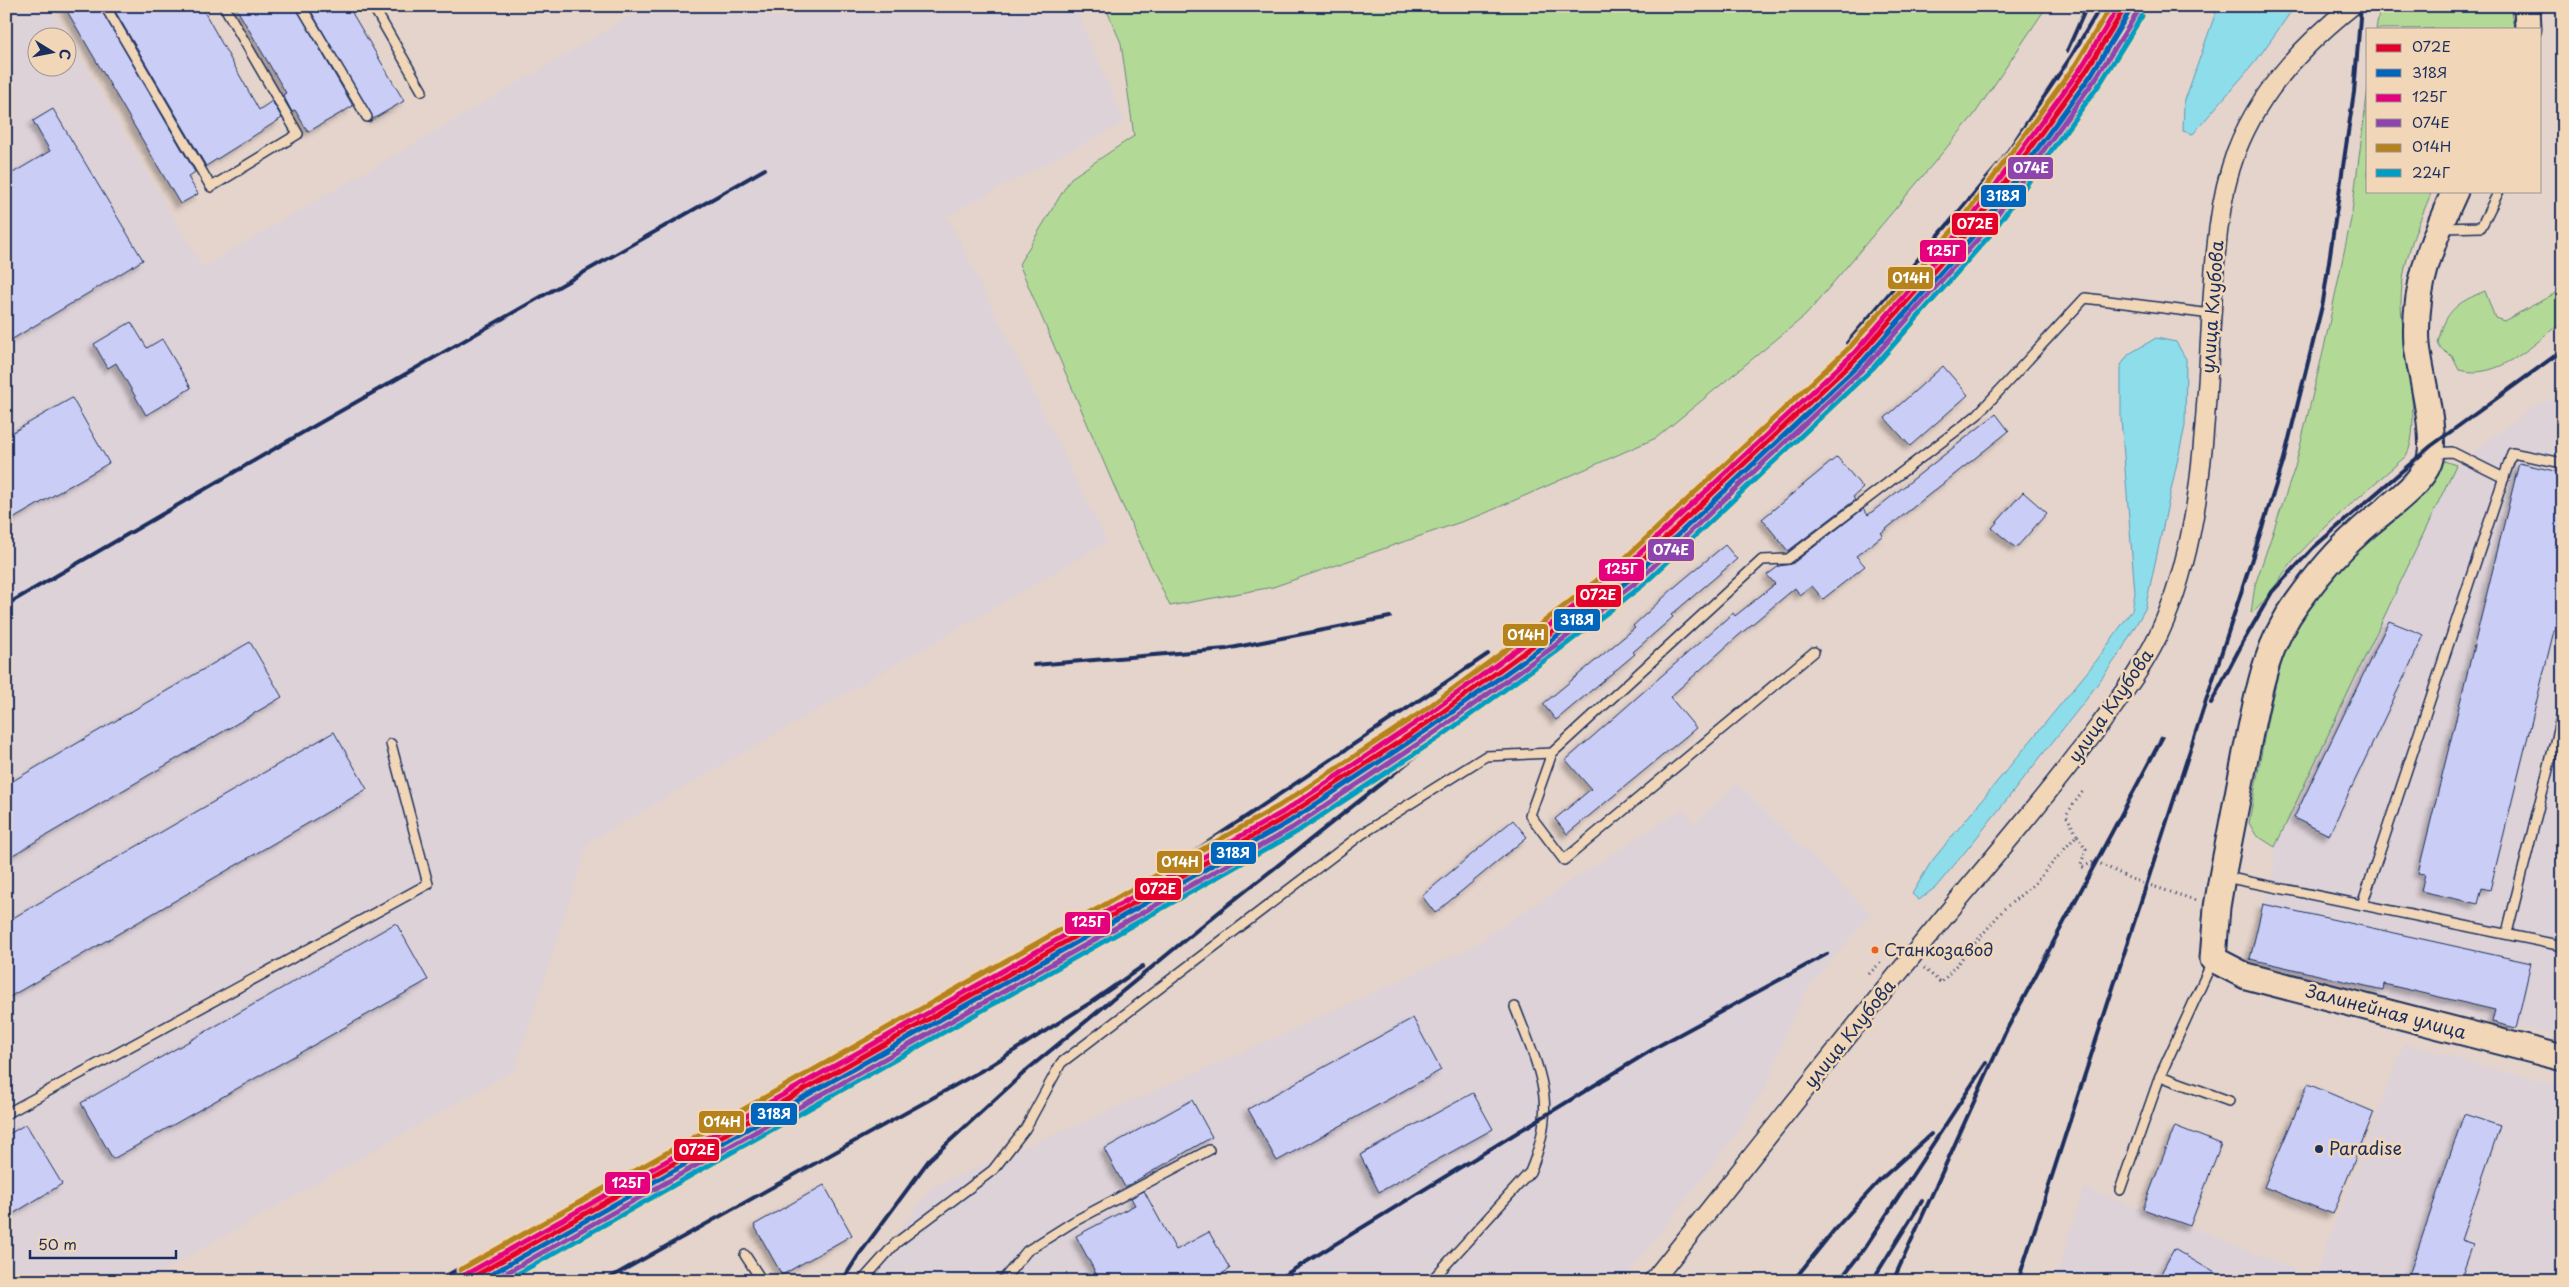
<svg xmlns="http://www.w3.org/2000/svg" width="2569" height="1287" viewBox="0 0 2569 1287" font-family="'Playpen Sans',sans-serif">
  <defs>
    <filter id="shadow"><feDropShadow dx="-4.5" dy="4.5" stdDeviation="2.5" flood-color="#0004"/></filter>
  </defs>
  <rect width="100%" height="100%" fill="#e5d4cb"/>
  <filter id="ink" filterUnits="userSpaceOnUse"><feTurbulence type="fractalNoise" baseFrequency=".02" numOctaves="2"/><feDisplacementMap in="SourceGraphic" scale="10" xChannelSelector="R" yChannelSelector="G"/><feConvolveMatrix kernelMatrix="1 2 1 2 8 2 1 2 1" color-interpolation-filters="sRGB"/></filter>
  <g filter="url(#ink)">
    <g fill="#ddd2d8" fill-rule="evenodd">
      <path d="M6,6H50L203,267L648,6H1074L1125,122L947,216L1107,542L588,843L515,1070L146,1281H6ZM38,38H68V68H38Z"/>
      <polygon points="2563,395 2563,1035 2492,1022 2249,962 2263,904 2273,877 2275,847 2456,465 2534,406"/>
      <polygon points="1737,783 1871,914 1808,988 1790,1022 1767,1085 1727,1147 1622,1281 862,1281 932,1187 1223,1061 1466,950 1683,808 1695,823"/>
      <polygon points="2404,1043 2520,1076 2563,1085 2563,1281 2055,1281 2084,1188 2190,1226 2314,1278"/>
    </g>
    <g fill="#b2da96" stroke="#66847a">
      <polygon points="1105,6 2047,6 1974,115 1806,315 1656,438 1481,515 1273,587 1170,606 1120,500 1019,264 1071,178 1134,136 1121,43"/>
      <polygon points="2385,6 2510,6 2514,28 2376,29 2379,12"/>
      <path d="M2368,88V191H2432C2417,227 2402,261 2401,301C2401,342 2424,425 2406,456C2369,489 2329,521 2296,557C2285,569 2262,609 2251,613L2255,585L2295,467L2324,348L2351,219Z"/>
      <path d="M2563,284V322C2533,344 2499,381 2459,370L2452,356L2441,349L2438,343C2445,311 2456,303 2485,291L2495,318L2504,321L2554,294Z"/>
      <path d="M2444,461L2456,465L2275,847L2256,835L2249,823C2253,797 2259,770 2263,744C2275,681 2284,631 2328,581C2348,559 2369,538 2390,519C2411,500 2433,488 2444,461Z"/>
    </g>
    <g fill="#8eddeb" stroke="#6097b3">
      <polygon points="2218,6 2295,6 2256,61 2193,134 2183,131 2184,103"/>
      <polygon points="2156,338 2176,342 2186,359 2185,426 2145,609 2120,653 2085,701 1974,841 1936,887 1919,900 1912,894 1931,862 2097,660 2132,610 2135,593 2121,419 2121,365 2129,354"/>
    </g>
    <g fill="#cacef6" stroke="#1b2f5e" filter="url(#shadow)">
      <polygon points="64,6 99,6 195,172 188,177 198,194 180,204"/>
      <polygon points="112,6 201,6 259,110 272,101 282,118 206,166"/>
      <polygon points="235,6 295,6 353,106 308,132 295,110 292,112 283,95 286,93"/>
      <polygon points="308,6 348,6 404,101 373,119"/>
      <polygon points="53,109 143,260 6,343 6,177 50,151 33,121"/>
      <polygon points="131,322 147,348 162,339 191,388 146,415 116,363 108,368 94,344"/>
      <polygon points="1943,366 1968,395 1910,446 1885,418"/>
      <polygon points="72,398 109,463 6,523 6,436"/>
      <polygon points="1996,414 2009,431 1881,533 1883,535 1856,556 1865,566 1823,599 1812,586 1800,595 1795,588 1738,636 1670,697 1696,728 1567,834 1555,819 1591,789 1566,760 1733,613 1735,616 1775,584 1767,575 1779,566 1792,564 1863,509 1868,515"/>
      <polygon points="1837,457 1863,488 1853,497 1855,500 1788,551 1762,519"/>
      <polygon points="2519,463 2563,473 2563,594 2490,890 2482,888 2478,904 2421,891 2425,874 2418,873"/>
      <polygon points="2023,492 2047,513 2016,548 1992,528"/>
      <polygon points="1725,545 1737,559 1671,615 1673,617 1633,652 1635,654 1556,720 1543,704 1635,628 1633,626 1677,585"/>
      <polygon points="2389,621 2424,635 2329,835 2294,818"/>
      <polygon points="250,642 282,697 6,859 6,785"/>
      <polygon points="334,732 367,789 6,999 6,922"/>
      <polygon points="1513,820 1527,837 1435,913 1422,896"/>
      <polygon points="2263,904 2531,963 2516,1028 2492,1022 2495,1010 2384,984 2383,990 2250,959"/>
      <polygon points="396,923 428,980 113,1159 81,1103"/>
      <polygon points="1413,1018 1441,1070 1277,1161 1248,1109"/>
      <polygon points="2308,1084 2374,1112 2333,1214 2264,1187"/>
      <polygon points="1473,1093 1493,1129 1379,1192 1360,1155"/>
      <polygon points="1192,1100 1212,1137 1125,1187 1104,1149"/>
      <polygon points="2464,1114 2500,1126 2461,1240 2473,1244 2460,1281 2407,1281"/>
      <polygon points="26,1124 62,1184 6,1218 6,1136"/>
      <polygon points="2175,1126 2221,1144 2190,1226 2143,1209"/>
      <polygon points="824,1185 852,1235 782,1275 754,1225"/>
      <polygon points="1144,1191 1176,1250 1209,1232 1230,1269 1209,1281 1100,1281 1076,1236 1135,1205 1131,1198"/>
      <polygon points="2174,1249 2229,1281 2157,1281"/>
    </g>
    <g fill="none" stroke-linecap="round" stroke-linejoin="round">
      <defs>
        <g id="service">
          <polyline points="105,6 211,187 298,134 224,6"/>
          <polyline points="301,6 367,117"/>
          <polyline points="373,6 422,91"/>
          <polyline points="2443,228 2481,227 2499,191"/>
          <polyline points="2432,453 2452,452 2504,478"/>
          <polyline points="1552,753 1530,815 1564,860 1814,652"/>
          <polyline points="2225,877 2563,946"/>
          <polyline points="2362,905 2512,453 2563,463"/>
          <polyline points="2507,933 2563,710"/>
          <polyline points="2160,1076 2229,1101"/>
          <polyline points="6,1114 428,884 391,744"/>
          <polyline points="2120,1190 2160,1076 2213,960"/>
          <polyline points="745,1255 762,1281"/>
          <polyline points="862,1281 896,1243 993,1170 1025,1129 1061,1063 1362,834 1486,756 1552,753 1762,560 1788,559 1977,415 2085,298 2211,314"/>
          <polyline points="1002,1281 1027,1251 1073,1222 1209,1150"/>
          <path d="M1431,1281L1530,1172C1559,1103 1540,1072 1515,1007"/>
        </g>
        <path id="minor" d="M1653,1281C1750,1159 1846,1036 1945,916C1995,856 2046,797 2093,734C2120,698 2148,662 2165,620C2205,523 2205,412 2212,308C2215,257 2218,201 2236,152C2258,94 2304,44 2352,6"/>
        <g id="secondary">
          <polyline points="2527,6 2528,29"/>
          <path d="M2455,191C2432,241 2413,288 2417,345C2420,373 2438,437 2429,462C2420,488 2377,514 2357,534C2334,554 2315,578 2297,603C2264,647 2257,700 2246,753C2238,794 2230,836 2222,877L2217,907L2213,959L2246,976L2563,1058"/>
        </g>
      </defs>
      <use href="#service" stroke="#1b2f5e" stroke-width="12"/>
      <use href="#minor" stroke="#1b2f5e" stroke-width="21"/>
      <use href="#secondary" stroke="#1b2f5e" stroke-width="29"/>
      <g stroke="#1b2f5e" stroke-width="3" stroke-dasharray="1 4" stroke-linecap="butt">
        <polyline points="2077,835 2066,815 2083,791"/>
        <polyline points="1924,968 1941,983 2004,909 2034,884 2077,835 2086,849 2081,864 2083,867 2095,861 2131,879 2198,901"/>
        <polyline points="1869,974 1882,961"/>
      </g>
      <use href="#service" stroke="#f1d7b8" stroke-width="9"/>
      <use href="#minor" stroke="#f1d7b8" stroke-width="18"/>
      <use href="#secondary" stroke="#f1d7b8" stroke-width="25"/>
      <g stroke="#1b2f5e" stroke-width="4">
        <polyline points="2067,51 2087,6"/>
        <polyline points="1961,220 1992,188 2086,71"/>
        <polyline points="1847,343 2000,163 2072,55 2101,6"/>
        <polyline points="6,605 281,445 765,169"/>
        <polyline points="1034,665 1226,649 1390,617"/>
        <polyline points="2211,703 2243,642 2272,592 2314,547 2431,446 2563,350"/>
        <polyline points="611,1277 988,1067 1090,1003 1143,966"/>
        <polyline points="437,1281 1180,861 1488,654"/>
        <polyline points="842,1281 858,1256 929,1160 1028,1069 1219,912 1450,729"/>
        <polyline points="1275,1281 1660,1045 1827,954"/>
        <polyline points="1793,1281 1835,1229 1880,1180 1931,1134"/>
        <polyline points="1839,1281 1864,1249 1986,1063"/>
        <polyline points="1872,1281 1922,1201"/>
        <polyline points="1893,1281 2006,1031 2162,738"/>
        <polyline points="2018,1281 2283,463 2323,302 2354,92 2361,6"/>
      </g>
      <defs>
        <polyline id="rail-1" points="466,1281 1286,817 1430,721 1545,637 1630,571 1859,356 1975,224 2086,71 2126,6"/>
        <polyline id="rail-2" points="479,1281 1289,822 1433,726 1549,642 1634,576 1864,360 1980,228 2091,75 2131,9"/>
        <polyline id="rail-3" points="463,1276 1283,812 1426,716 1541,632 1626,566 1855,352 1970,220 2081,68 2119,6"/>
        <polyline id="rail-4" points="492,1281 1292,828 1437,731 1553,647 1639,580 1868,364 1985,231 2096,78 2137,13"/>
        <polyline id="rail-5" points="460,1270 1279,806 1423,711 1537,627 1622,561 1850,347 1965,216 2076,64 2111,6"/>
        <polyline id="rail-6" points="505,1281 1295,833 1440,737 1556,652 1643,585 1873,368 1990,235 2101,82 2142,16"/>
      </defs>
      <use href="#rail-1" stroke="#f1d7b8" stroke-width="9"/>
      <use href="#rail-2" stroke="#f1d7b8" stroke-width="9"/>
      <use href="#rail-3" stroke="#f1d7b8" stroke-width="9"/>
      <use href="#rail-4" stroke="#f1d7b8" stroke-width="9"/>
      <use href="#rail-5" stroke="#f1d7b8" stroke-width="9"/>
      <use href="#rail-6" stroke="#f1d7b8" stroke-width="9"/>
      <use href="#rail-1" stroke="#e4002b" stroke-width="5"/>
      <use href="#rail-2" stroke="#0065bd" stroke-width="5"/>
      <use href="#rail-3" stroke="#e5007d" stroke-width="5"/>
      <use href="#rail-4" stroke="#8e44ad" stroke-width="5"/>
      <use href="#rail-5" stroke="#b5821c" stroke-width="5"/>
      <use href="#rail-6" stroke="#039dc3" stroke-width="5"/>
    </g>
  </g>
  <circle fill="#e76225" stroke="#f1d7b8" stroke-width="2" cx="1875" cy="950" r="4.5"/>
  <circle fill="#1b2f5e" stroke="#f1d7b8" stroke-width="2" cx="2319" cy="1149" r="5"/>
  <g text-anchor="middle" stroke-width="5" stroke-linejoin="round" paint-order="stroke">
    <g font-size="17" fill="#1b2f5e" stroke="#f1d7b8" text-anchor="start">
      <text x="1884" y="956">Станкозавод</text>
    </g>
    <g font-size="18" fill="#1b2f5e" stroke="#f1d7b8">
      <text transform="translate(2213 307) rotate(-86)" y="6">улица Клубова</text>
      <text transform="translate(2111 706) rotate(-55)" y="6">улица Клубова</text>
      <text transform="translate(2386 1012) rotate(15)" y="6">Залинейная улица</text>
      <text transform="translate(1850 1034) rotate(-51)" y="6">улица Клубова</text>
    </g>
    <g font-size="18" fill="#1b2f5e" stroke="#f1d7b8" text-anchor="start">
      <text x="2329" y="1155">Paradise</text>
    </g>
  </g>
  <g stroke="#f1d7b8" stroke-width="2">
    <rect x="2007" y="156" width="47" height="24" rx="5" fill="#8e44ad"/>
    <rect x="1980" y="184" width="47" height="24" rx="5" fill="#0065bd"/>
    <rect x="1951" y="212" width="48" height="24" rx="5" fill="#e4002b"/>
    <rect x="1919" y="239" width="48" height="24" rx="5" fill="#e5007d"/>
    <rect x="1887" y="266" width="47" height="24" rx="5" fill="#b5821c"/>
    <rect x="1647" y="538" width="48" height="24" rx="5" fill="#8e44ad"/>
    <rect x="1598" y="558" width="47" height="24" rx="5" fill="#e5007d"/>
    <rect x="1575" y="584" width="47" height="24" rx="5" fill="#e4002b"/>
    <rect x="1553" y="608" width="48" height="24" rx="5" fill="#0065bd"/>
    <rect x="1502" y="623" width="47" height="24" rx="5" fill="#b5821c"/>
    <rect x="1210" y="841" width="47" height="24" rx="5" fill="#0065bd"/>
    <rect x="1156" y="850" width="47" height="24" rx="5" fill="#b5821c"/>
    <rect x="1134" y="877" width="48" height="24" rx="5" fill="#e4002b"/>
    <rect x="1064" y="911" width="47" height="24" rx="5" fill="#e5007d"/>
    <rect x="750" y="1102" width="48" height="24" rx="5" fill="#0065bd"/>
    <rect x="698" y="1110" width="47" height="24" rx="5" fill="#b5821c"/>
    <rect x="673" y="1138" width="47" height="24" rx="5" fill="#e4002b"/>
    <rect x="604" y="1171" width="47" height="24" rx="5" fill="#e5007d"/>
  </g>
  <g font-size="14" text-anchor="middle" font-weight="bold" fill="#fff">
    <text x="2031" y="173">074Е</text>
    <text x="2003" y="201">318Я</text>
    <text x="1975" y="229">072Е</text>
    <text x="1943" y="256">125Г</text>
    <text x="1911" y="283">014Н</text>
    <text x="1671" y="555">074Е</text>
    <text x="1621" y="574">125Г</text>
    <text x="1598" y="600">072Е</text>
    <text x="1577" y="625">318Я</text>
    <text x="1526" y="640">014Н</text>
    <text x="1233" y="858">318Я</text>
    <text x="1180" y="867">014Н</text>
    <text x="1158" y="894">072Е</text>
    <text x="1088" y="927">125Г</text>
    <text x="774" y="1119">318Я</text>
    <text x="722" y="1127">014Н</text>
    <text x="697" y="1155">072Е</text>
    <text x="628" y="1188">125Г</text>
  </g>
  <rect width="2569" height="1287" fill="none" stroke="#f1d7b8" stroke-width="25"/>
  <rect x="12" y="12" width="2544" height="1262" fill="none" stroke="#1b2f5e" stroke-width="2" filter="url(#ink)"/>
  <rect x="2366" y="28" width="175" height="165" fill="#f1d7b8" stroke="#9b9494"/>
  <rect x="2376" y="44" width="25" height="8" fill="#e4002b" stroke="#9b9494"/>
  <text x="2412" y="52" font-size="15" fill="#1b2f5e">072Е</text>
  <rect x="2376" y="69" width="25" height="8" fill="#0065bd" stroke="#9b9494"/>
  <text x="2412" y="78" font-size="15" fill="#1b2f5e">318Я</text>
  <rect x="2376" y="94" width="25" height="8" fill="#e5007d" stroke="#9b9494"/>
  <text x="2412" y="102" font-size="15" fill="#1b2f5e">125Г</text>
  <rect x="2376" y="119" width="25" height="8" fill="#8e44ad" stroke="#9b9494"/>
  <text x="2412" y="128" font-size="15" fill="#1b2f5e">074Е</text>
  <rect x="2376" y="144" width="25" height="8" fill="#b5821c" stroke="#9b9494"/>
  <text x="2412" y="152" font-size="15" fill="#1b2f5e">014Н</text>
  <rect x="2376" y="169" width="25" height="8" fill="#039dc3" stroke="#9b9494"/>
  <text x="2412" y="178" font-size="15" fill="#1b2f5e">224Г</text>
  <g transform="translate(52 52) rotate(100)"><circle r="24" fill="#f1d7b8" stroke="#9b9494"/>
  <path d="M0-4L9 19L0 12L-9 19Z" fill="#1b2f5e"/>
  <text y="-8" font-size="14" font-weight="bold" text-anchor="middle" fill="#1b2f5e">С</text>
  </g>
  <path d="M30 1250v8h146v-8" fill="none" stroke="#1b2f5e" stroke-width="2.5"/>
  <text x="38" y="1250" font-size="15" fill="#1b2f5e" stroke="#f1d7b8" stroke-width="4" paint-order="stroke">50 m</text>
</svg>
